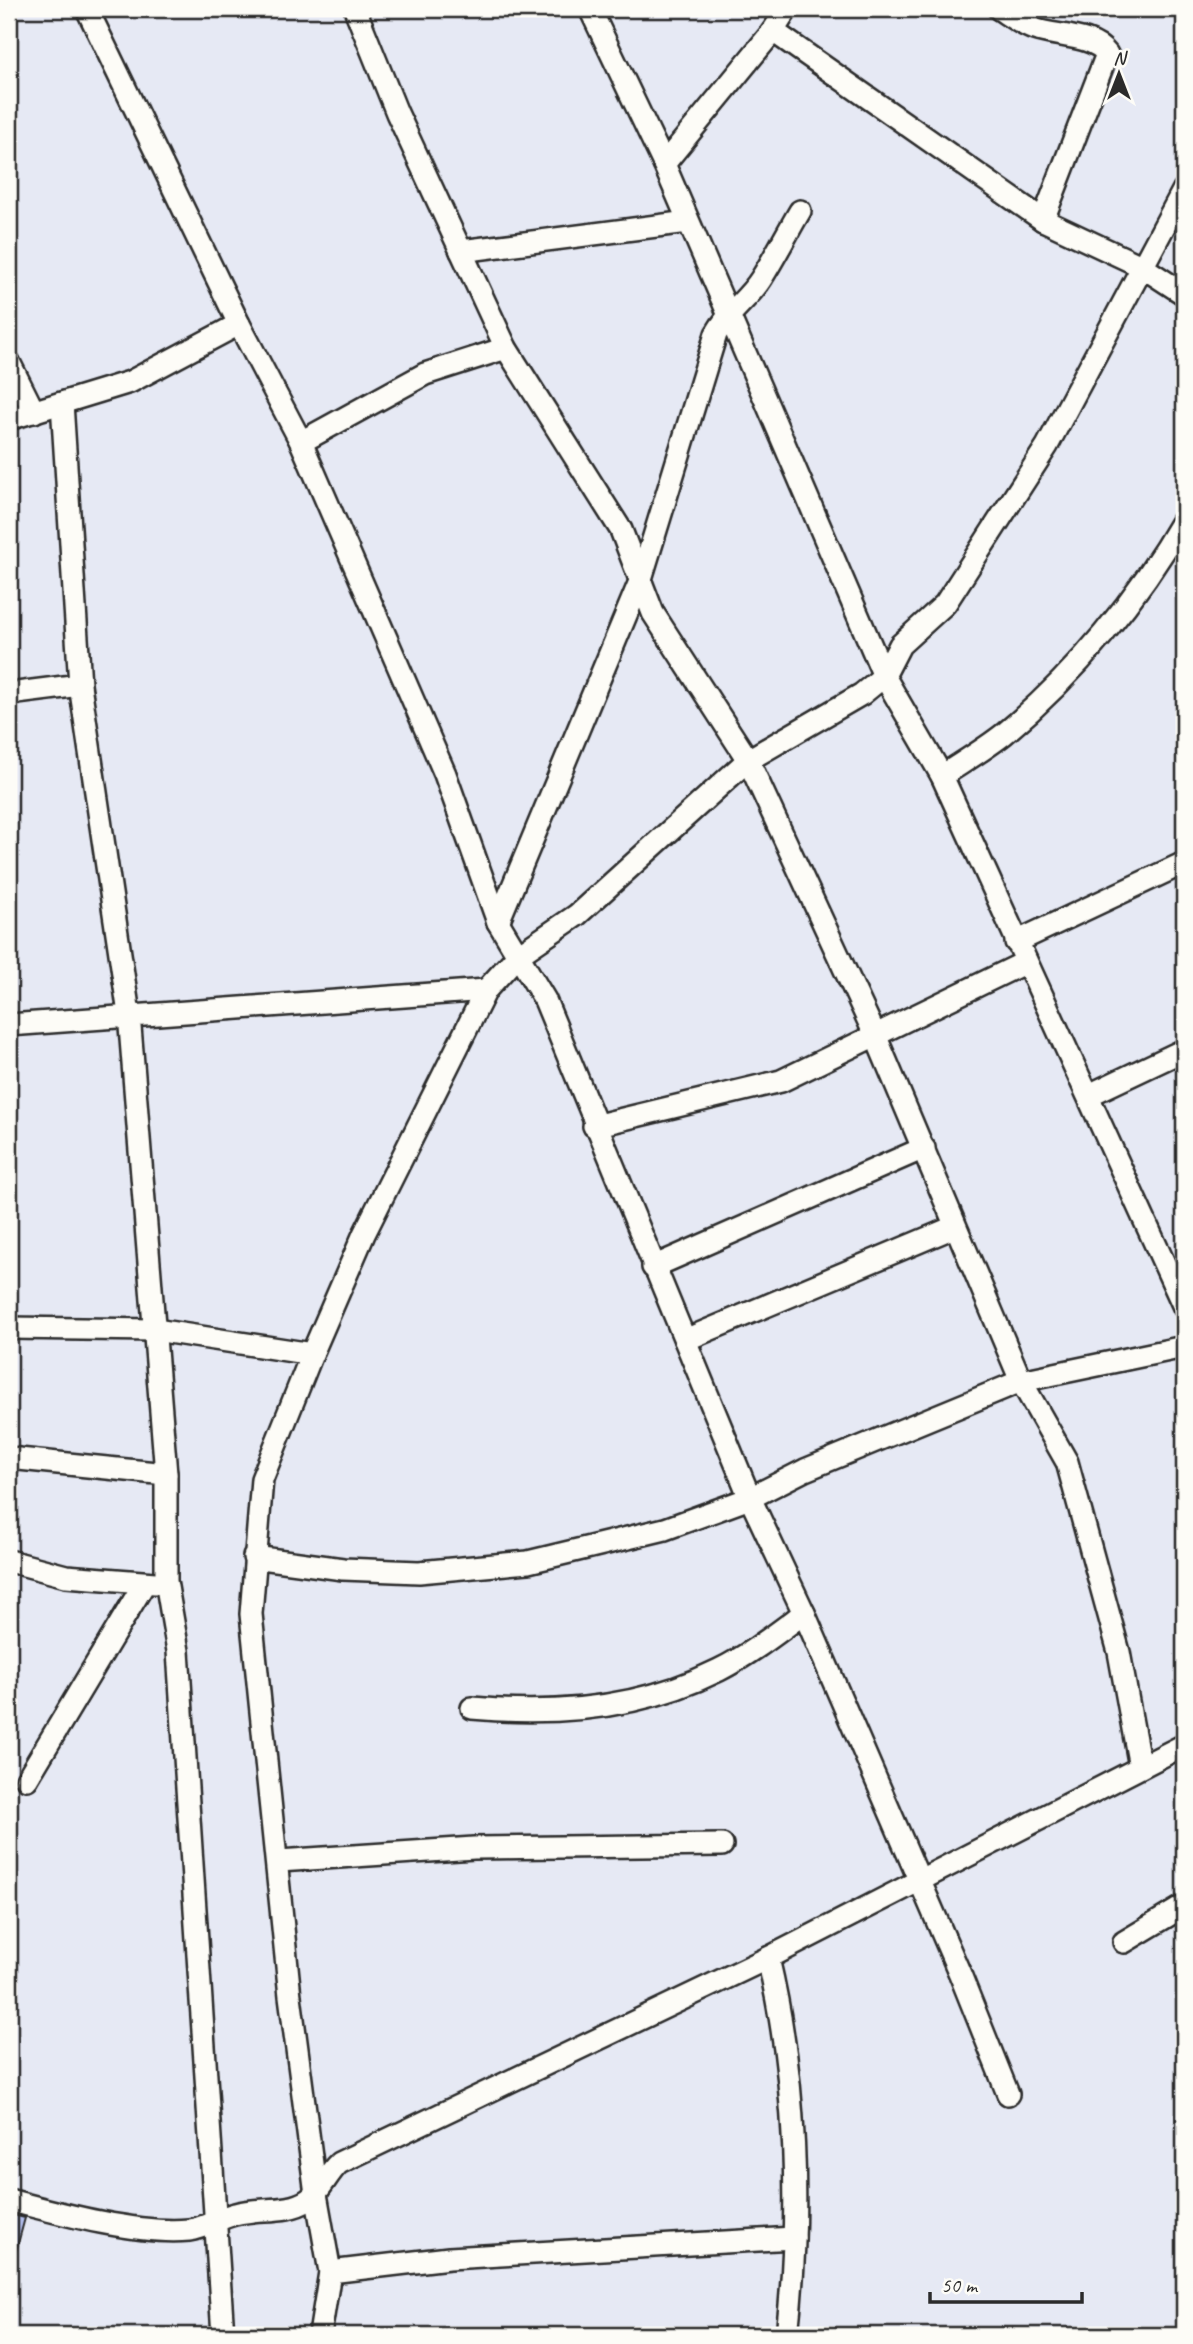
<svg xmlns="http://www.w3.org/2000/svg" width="1193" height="2344" viewBox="0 0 1193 2344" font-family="Caveat,sans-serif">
  <rect width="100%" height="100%" fill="#e6e9f4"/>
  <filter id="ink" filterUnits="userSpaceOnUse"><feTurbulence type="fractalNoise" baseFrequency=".0143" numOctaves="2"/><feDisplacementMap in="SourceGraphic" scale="14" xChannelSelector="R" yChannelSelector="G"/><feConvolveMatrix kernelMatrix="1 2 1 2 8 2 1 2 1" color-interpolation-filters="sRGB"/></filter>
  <g filter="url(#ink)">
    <polygon fill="#b1bded" stroke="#2b2b2b" stroke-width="2" points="9,2214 25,2218 14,2258 9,2257"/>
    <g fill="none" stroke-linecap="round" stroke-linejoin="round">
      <defs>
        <g id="minor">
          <polyline points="87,9 239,324 301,442 445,774 498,922 545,1000 750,1498 804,1613 960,1974 1008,2094"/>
          <polyline points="355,9 397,113 506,348 621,530 653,613 748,760 876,1037 1021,1381 1067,1462 1119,1652 1140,1767"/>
          <polyline points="590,9 664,164 884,676 942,776 1184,1307"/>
          <path d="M999,9C1010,16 1022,25 1034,29C1056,37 1092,34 1107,54L1043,220"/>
          <polyline points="773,31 1043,220 1141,266 1184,294"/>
          <polyline points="664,164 773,31 787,9"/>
          <polyline points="461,251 688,222"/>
          <polyline points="9,362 34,412"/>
          <polyline points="62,403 80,685 129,1014 166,1474 166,1581 178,1651 223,2335"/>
          <polyline points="9,419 130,382 239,324"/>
          <polyline points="301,442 425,374 506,348"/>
          <polyline points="9,694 80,685"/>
          <path d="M942,776C963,762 985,749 1004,734C1076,674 1138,598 1184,518"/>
          <path d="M498,922L641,579L716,334C729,310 747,301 761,279C775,257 787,233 800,211"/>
          <polyline points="1016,942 1184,863"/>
          <polyline points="9,1025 486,990"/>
          <polyline points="1089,1095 1184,1050"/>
          <polyline points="594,1126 781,1081 1026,962"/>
          <polyline points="653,1267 924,1148"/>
          <polyline points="9,1328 155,1330 312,1354"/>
          <polyline points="685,1340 954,1227"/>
          <polyline points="9,1458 166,1474"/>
          <polyline points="254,1557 343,1569 419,1572 528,1562 665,1529 750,1498 805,1470 1021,1381 1184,1347"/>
          <polyline points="9,1561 66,1576 155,1583"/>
          <path d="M472,1708C556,1716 641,1709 719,1670C749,1655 777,1633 804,1613"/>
          <polyline points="27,1779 144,1584"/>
          <polyline points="279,1861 474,1848 722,1845"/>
          <polyline points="1124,1942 1184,1906"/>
          <path d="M768,1958C797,2080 801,2211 787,2335"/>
          <path d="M9,2200C58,2213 139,2235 189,2230C206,2228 219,2218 235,2214C258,2207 287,2214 308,2200C321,2191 327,2174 339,2163L768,1958L1184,1745"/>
          <polyline points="330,2272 449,2258 794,2238"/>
          <polyline points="320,2335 330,2272 316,2194 290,1996 251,1614 262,1479 312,1354 364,1234 486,990 517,956 577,915 748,760 862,694 884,676 900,645 945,604 1047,446 1184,189"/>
        </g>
      </defs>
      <use href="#minor" stroke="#2b2b2b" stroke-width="26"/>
      <use href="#minor" stroke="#fdfcf7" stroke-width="21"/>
    </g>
  </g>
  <rect width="1193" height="2344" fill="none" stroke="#fdfcf7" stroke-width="35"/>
  <rect x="18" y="18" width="1158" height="2309" fill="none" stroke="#2b2b2b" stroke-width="2.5" filter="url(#ink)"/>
  <g transform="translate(1119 74)" stroke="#fdfcf7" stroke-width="5" paint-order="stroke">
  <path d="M0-5L12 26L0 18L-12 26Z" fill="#2b2b2b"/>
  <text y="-10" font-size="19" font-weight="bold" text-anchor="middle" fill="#2b2b2b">N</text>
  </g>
  <path d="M930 2292v10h152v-10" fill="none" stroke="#2b2b2b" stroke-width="3.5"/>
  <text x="941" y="2292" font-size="21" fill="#2b2b2b" stroke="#fdfcf7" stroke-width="5" paint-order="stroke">50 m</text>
</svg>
